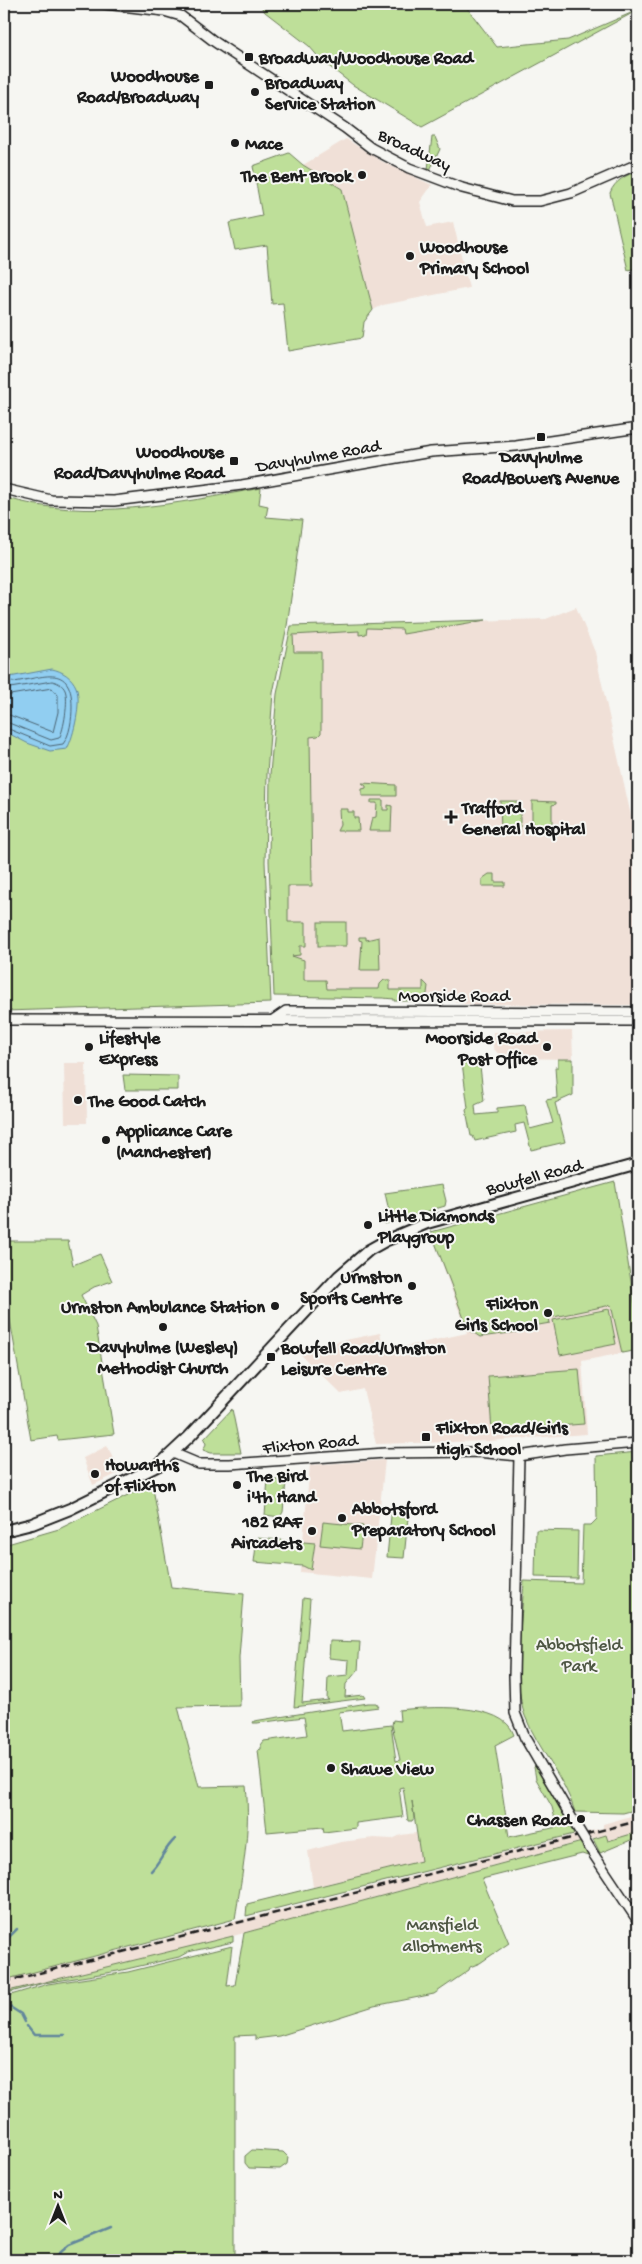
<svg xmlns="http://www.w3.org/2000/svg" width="642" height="2264" viewBox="0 0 642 2264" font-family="'Gochi Hand',sans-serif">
  <rect width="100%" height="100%" fill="#f6f6f2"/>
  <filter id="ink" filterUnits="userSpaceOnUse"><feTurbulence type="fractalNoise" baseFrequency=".02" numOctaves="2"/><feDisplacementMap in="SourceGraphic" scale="10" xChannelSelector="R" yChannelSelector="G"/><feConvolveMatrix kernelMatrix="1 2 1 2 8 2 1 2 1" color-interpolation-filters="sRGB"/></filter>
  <g filter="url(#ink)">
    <g fill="#f0e0d7">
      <polygon points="346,139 383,162 432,185 420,202 427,227 453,222 469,288 383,305 373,310 342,189 303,165"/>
      <polygon points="576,607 595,652 637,843 638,1005 463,1004 444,997 429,996 426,1001 394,1001 394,999 383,998 274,996 269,861 270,774 277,694 291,626 546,619"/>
      <polygon points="572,1031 573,1059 508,1058 501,1057 493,1048 493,1032"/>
      <polygon points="64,1063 86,1063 87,1123 65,1123"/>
      <polygon points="615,1182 638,1325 638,1350 582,1361 587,1434 489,1441 376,1444 363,1389 341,1394 296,1350 380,1333 384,1351 467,1333 431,1232"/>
      <polygon points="107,1446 121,1472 93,1485 83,1458"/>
      <polygon points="385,1460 372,1579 300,1572 310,1465"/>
      <polygon points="638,1814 638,1832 607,1841 605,1835 233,1936 4,1992 4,1980 603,1828 603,1824"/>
      <polygon points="416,1833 422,1861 313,1887 308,1851 341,1842 374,1838 392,1839 401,1835"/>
    </g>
    <g fill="#bedf99" stroke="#6d7e5a">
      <polygon points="259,4 464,4 497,47 568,40 638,10 422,127 353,85 321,60 309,46 265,12"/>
      <polygon points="432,137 435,137 440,149 430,170 428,169"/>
      <polygon points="289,153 303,165 342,189 373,310 364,322 362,338 288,351 283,303 272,304 267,245 235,250 229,223 262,216 253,166"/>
      <path d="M638,170V268L628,270L610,193C615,180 626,176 638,170Z"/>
      <path d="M261,488L259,504L268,506L266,517L302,520L287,626L273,693L267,774L265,862L271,1003L4,1011V497C86,523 178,503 261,488Z"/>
      <polygon points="486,620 403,634 402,629 367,628 366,634 359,635 359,631 293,635 294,652 321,652 321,733 318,736 310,737 312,886 288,886 288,922 306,922 306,946 300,946 300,955 292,956 304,960 304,980 326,980 327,989 379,989 380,984 384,980 390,980 390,990 423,990 423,981 428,986 426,1001 394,1001 394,999 383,998 274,996 269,861 270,774 277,694 291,626"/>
      <polygon points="362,783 396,785 396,796 362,796 362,789 366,788 366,786"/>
      <polygon points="371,800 383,800 383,810 388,810 388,805 392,806 391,831 369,831 372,818 376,817 377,803 371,803"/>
      <polygon points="500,801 517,801 515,810 520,811 520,831 501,831"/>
      <polygon points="532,801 556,802 556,804 552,805 552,831 532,831"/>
      <polygon points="339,809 348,809 348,812 354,812 354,818 358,818 359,831 337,831 340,825"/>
      <polygon points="489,874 495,874 495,882 505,882 505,886 482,886 482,879"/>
      <rect x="318" y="922" width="28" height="24"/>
      <polygon points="359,937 366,937 366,940 379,937 380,970 360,970 362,941 359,940"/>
      <polygon points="558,1059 573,1059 573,1095 555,1103 565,1142 531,1150 524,1123 515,1125 516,1132 475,1141 473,1136 471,1136 466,1110 468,1108 462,1063 473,1063 473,1067 480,1066 484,1101 475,1105 476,1115 497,1113 497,1108 525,1105 530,1129 553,1123 546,1100 557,1098 555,1067 558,1067"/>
      <polygon points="123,1075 178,1076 178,1090 125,1090"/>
      <polygon points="615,1182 638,1325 638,1350 622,1353 611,1305 549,1318 550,1323 533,1326 533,1330 480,1337 468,1329 431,1232"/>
      <polygon points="442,1185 446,1201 445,1206 385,1224 383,1213 389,1211 385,1193"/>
      <polygon points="4,1241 68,1241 73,1265 100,1254 112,1281 94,1287 81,1295 96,1326 114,1434 58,1440 57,1436 31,1440 4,1286"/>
      <polygon points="609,1309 616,1344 560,1355 553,1320"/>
      <polygon points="579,1369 584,1424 492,1431 488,1376"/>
      <polygon points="232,1409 241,1453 211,1453 203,1450 206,1444 204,1439"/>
      <path d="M638,1452V1809L623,1813L575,1812C565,1778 538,1749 525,1716C512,1681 522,1620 524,1581L581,1583L583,1525H591L597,1519L596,1456Z"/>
      <polygon points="268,1479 286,1481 283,1512 280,1517 265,1515"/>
      <path d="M152,1483L171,1587L244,1594L239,1658L240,1706L178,1707L199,1787L246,1786C251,1832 242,1874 235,1919L4,1980V1545L59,1529Z"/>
      <polygon points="392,1506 409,1508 404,1558 387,1557"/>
      <polygon points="323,1522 363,1526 360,1549 320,1545"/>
      <polygon points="536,1530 578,1531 577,1578 535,1577"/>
      <polygon points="257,1538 315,1543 311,1570 303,1566 254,1562"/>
      <polygon points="303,1598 310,1599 302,1703 329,1700 327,1699 328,1677 348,1675 349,1660 329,1658 330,1641 360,1642 358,1670 346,1684 345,1697 363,1695 365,1698 294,1707"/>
      <path d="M368,1703H376L379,1707L339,1712L342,1731L391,1725L396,1761L400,1760L392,1725L393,1720L400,1721L399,1710C425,1707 504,1701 514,1735L495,1745L509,1837L557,1827L552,1807L536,1779L534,1767L536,1765L574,1834L246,1916L247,1904L421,1861L412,1801L414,1818L412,1821H408L403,1787L399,1788L403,1817L356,1823V1828L324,1832L323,1827L267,1832L258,1750L261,1749V1745L264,1741L307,1735L304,1717L257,1723H253L254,1721Z"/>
      <polygon points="638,1832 638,1837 600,1853 593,1839 606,1835 608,1841"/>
      <polygon points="582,1842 591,1857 582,1854 482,1879 509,1943 480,1963 470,1967 469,1970 434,1994 374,2006 279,2036 255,2039 255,2035 235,2036 235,2260 4,2260 4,1997 48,1984 128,1972 232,1946 227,1986 235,1985 244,1933"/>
      <polygon points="233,1936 233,1942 188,1952 179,1957 118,1971 44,1983 4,1994 4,1992"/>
      <polygon points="252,2150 283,2152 288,2157 287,2164 280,2169 249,2168 245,2163 245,2156"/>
    </g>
    <path fill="#91cef1" stroke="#62879c" d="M52,669C62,671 72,677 76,687C82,701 74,736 67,749L50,751L27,743L4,731V678Z"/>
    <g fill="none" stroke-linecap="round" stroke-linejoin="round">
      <g stroke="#4b6371" stroke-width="1">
        <path d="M4,683C36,682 72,657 72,707C72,719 70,735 63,744L50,746L4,727"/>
        <path d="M4,689L52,681C57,682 63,685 65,690C69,699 64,731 59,738L51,740L4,721"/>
        <polyline points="4,696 52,688 58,695 58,712 53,732 4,713"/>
      </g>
      <g stroke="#62879c" stroke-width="2.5">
        <path d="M151,1871C161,1861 164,1849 175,1839"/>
        <polyline points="4,1942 17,1929"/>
        <polyline points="7,2005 21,2014 25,2022"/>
        <polyline points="27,2026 34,2035 64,2035"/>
        <polyline points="53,2259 69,2245 111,2228"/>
      </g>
      <defs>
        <g id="tertiary">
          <polyline points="105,4 164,11 181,16 215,42 345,128 371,148 409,168 462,188 512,201 540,201 571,193 638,164"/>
          <polyline points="4,489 51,500 114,501 242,485 431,452 516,446 638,428"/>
          <polyline points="4,1020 638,1021"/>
          <polyline points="273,1020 286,1011 638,1012"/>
          <polyline points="173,1453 199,1464 230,1464 385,1453 477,1452 519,1456 565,1449 638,1443"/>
          <polyline points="519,1456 514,1676 515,1713 525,1738 577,1827"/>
          <polyline points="594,1855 638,1921"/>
        </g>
        <polyline id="secondary" points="4,1531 32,1524 70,1509 159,1465 189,1437 339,1276 369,1250 387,1240 427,1223 638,1164"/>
      </defs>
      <use href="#tertiary" stroke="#1c1c1c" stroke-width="12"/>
      <use href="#secondary" stroke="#1c1c1c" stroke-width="14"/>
      <use href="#tertiary" stroke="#f6f6f2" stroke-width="9"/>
      <use href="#secondary" stroke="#f6f6f2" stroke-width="10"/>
      <polyline stroke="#1c1c1c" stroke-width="2.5" stroke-dasharray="8 4" stroke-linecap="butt" points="4,1982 638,1821"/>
      <defs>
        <polyline id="tertiary-bridge" points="577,1827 594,1855"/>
      </defs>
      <use href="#tertiary-bridge" stroke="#1c1c1c" stroke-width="12" stroke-linecap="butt"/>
      <use href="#tertiary-bridge" stroke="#f6f6f2" stroke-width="9"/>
    </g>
  </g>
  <g fill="#1c1c1c" stroke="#f6f6f2" stroke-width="2">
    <rect x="244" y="52" width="10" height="10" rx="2.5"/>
    <rect x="204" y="80" width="10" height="10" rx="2.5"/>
    <circle cx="255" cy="92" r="5"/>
    <circle cx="235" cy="143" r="5"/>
    <circle cx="362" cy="175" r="5"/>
    <circle cx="410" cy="256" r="5"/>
    <rect x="536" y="432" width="10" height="10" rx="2.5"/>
    <rect x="229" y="456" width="10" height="10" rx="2.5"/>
    <path d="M448.5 809.5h5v5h5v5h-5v5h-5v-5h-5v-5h5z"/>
    <circle cx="89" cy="1047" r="5"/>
    <circle cx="547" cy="1047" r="5"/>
    <circle cx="78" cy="1100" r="5"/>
    <circle cx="106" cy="1140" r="5"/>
    <circle cx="368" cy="1225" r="5"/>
    <circle cx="412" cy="1286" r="5"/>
    <circle cx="275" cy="1306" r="5"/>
    <circle cx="548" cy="1313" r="5"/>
    <circle cx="163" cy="1327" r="5"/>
    <rect x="266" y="1352" width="10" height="10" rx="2.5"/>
    <rect x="421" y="1432" width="10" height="10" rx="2.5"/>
    <circle cx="95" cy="1474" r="5"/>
    <circle cx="237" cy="1485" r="5"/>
    <circle cx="342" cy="1518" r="5"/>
    <circle cx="312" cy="1531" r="5"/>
    <circle cx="331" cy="1768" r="5"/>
    <circle cx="581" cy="1819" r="5"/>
  </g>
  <g text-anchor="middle" stroke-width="4" stroke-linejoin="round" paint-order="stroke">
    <g font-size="18" font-weight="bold" fill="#1c1c1c" stroke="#f6f6f2" text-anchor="start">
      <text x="259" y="63">Broadway/Woodhouse Road</text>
      <text x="199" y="81" text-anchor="end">Woodhouse<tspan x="199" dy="21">Road/Broadway</tspan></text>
      <text x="265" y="88">Broadway<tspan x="265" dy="21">Service Station</tspan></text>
      <text x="245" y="149">Mace</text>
      <text x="352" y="181" text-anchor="end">The Bent Brook</text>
      <text x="420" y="252">Woodhouse<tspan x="420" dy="21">Primary School</tspan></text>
      <text x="224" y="457" text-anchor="end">Woodhouse<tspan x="224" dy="21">Road/Davyhulme Road</tspan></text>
      <text x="541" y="462" text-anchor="middle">Davyhulme<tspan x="541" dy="21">Road/Bowers Avenue</tspan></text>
      <text x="462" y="813">Trafford<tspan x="462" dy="21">General Hospital</tspan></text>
      <text x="99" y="1043">Lifestyle<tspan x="99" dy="21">Express</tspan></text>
      <text x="537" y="1043" text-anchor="end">Moorside Road<tspan x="537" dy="21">Post Office</tspan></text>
      <text x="88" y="1106">The Good Catch</text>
      <text x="116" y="1136">Applicance Care<tspan x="116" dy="21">(Manchester)</tspan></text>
      <text x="378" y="1221">Little Diamonds<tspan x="378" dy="21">Playgroup</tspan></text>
      <text x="402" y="1282" text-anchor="end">Urmston<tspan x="402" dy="21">Sports Centre</tspan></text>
      <text x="538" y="1309" text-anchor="end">Flixton<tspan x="538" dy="21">Girls School</tspan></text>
      <text x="265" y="1312" text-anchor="end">Urmston Ambulance Station</text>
      <text x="163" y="1352" text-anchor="middle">Davyhulme (Wesley)<tspan x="163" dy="21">Methodist Church</tspan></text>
      <text x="281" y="1353">Bowfell Road/Urmston<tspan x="281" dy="21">Leisure Centre</tspan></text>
      <text x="436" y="1433">Flixton Road/Girls<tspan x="436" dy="21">High School</tspan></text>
      <text x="105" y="1470">Howarths<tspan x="105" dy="21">of Flixton</tspan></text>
      <text x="247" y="1481">The Bird<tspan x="247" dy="21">i'th Hand</tspan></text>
      <text x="352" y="1514">Abbotsford<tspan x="352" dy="21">Preparatory School</tspan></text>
      <text x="302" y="1527" text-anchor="end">182 RAF<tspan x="302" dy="21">Aircadets</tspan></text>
      <text x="341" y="1774">Shawe View</text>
      <text x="571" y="1825" text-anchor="end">Chassen Road</text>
    </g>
    <g font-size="18" fill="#1c1c1c" stroke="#f6f6f2">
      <text transform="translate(415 149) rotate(25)" y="6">Broadway</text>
      <text transform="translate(318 455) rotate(-10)" y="6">Davyhulme Road</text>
      <text x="454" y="1001">Moorside Road</text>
      <text transform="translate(534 1176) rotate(-15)" y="6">Bowfell Road</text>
      <text transform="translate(310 1443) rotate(-5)" y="6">Flixton Road</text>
    </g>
    <g font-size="18" fill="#4d5642" stroke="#f6f6f2">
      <text x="579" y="1650">Abbotsfield<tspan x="579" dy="21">Park</tspan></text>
      <text x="442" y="1930">Mansfield<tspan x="442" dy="21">allotments</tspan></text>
    </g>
  </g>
  <rect width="642" height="2264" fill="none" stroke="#f6f6f2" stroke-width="20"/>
  <rect x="10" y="10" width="622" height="2244" fill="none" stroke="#1c1c1c" stroke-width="2" filter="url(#ink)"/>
  <g transform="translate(58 2206)" stroke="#f6f6f2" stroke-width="4" paint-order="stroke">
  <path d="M0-4L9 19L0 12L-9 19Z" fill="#1c1c1c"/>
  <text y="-8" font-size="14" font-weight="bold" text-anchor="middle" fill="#1c1c1c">N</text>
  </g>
</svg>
